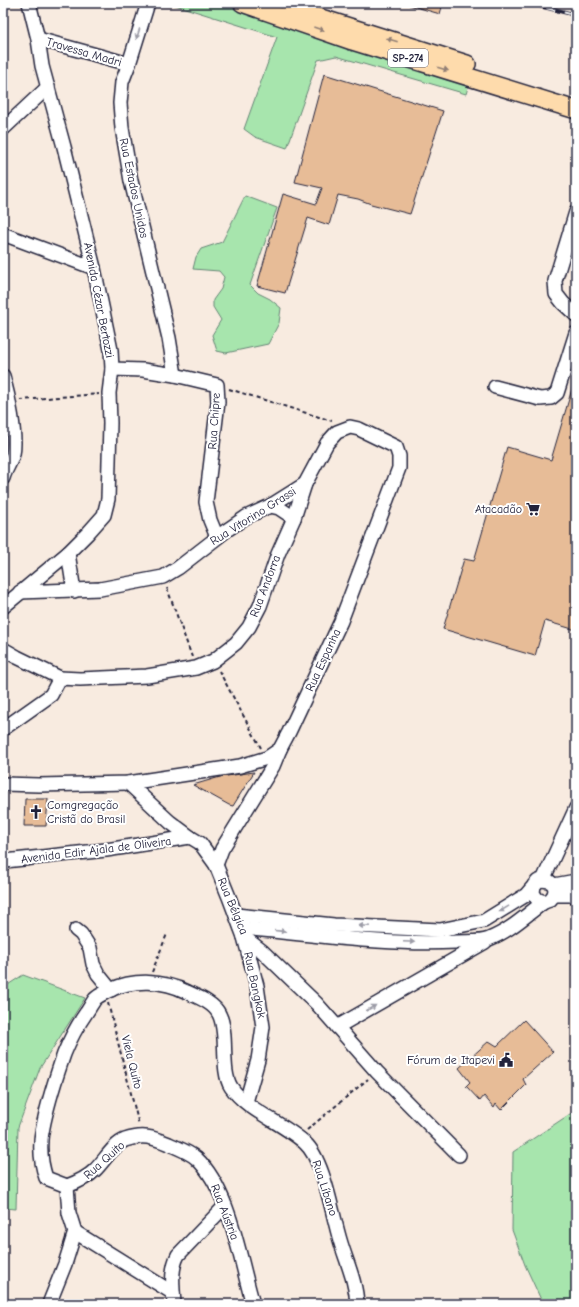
<svg xmlns="http://www.w3.org/2000/svg" width="579" height="1307" viewBox="0 0 579 1307" font-family="'Comic Neue',sans-serif">
  <rect width="100%" height="100%" fill="#f8ebe0"/>
  <filter id="ink" filterUnits="userSpaceOnUse"><feTurbulence type="fractalNoise" baseFrequency=".025" numOctaves="2"/><feDisplacementMap in="SourceGraphic" scale="8" xChannelSelector="R" yChannelSelector="G"/><feConvolveMatrix kernelMatrix="1 2 1 2 8 2 1 2 1" color-interpolation-filters="sRGB"/></filter>
  <g filter="url(#ink)">
    <g fill="#a7e5ad" stroke="#648474">
      <polygon points="169,3 224,3 469,84 466,94 336,56 318,60 287,148 255,137 244,129 277,37"/>
      <polygon points="245,196 277,208 250,285 258,293 270,299 281,308 279,323 268,344 226,353 217,351 212,335 221,320 213,307 213,300 221,289 224,277 219,271 193,269 196,257 201,249 222,242"/>
      <polygon points="23,975 85,998 40,1068 18,1127 16,1209 3,1208 3,988"/>
      <polygon points="576,1110 576,1304 543,1304 525,1265 512,1230 513,1152"/>
    </g>
    <g fill="#e7bc97" stroke="#22223b">
      <polygon points="410,3 443,3 440,14 409,5"/>
      <polygon points="324,74 443,111 410,214 371,204 358,199 338,195 329,225 308,218 285,293 257,286 283,194 316,204 322,188 295,182"/>
      <polygon points="574,382 576,382 576,630 545,621 535,656 443,629 464,559 474,561 507,447 551,460"/>
      <polygon points="254,772 233,806 229,805 193,785 220,777"/>
      <polygon points="25,799 48,799 46,826 24,826"/>
      <polygon points="524,1020 553,1052 523,1079 526,1085 501,1110 496,1104 494,1108 484,1096 480,1101 466,1086 470,1082 459,1068 489,1041 497,1046"/>
    </g>
    <g fill="none" stroke-linecap="round" stroke-linejoin="round">
      <defs>
        <g id="minor">
          <polyline points="148,3 129,64 122,82 120,103 122,128 131,181 169,338 175,375"/>
          <polyline points="38,39 129,64"/>
          <polyline points="3,129 48,87"/>
          <polyline points="576,212 555,281 556,294 563,303 576,315"/>
          <polyline points="3,234 94,268"/>
          <polyline points="112,369 143,370 175,375 217,385 218,402 206,502 210,520 217,537"/>
          <path d="M3,376C8,394 17,436 13,454C11,462 5,470 3,478"/>
          <polyline points="495,387 540,399 551,398 557,393 576,333"/>
          <polyline points="270,506 279,508 294,518"/>
          <polyline points="68,553 74,591"/>
          <polyline points="20,592 100,589 163,577 178,568 227,530 246,517 270,506 305,484"/>
          <polyline points="3,607 68,553 88,533 104,515 108,499 110,423 109,393 112,369 111,350 94,268 64,147 42,66 38,39 29,3"/>
          <polyline points="3,649 17,657 60,678"/>
          <polyline points="3,729 51,695 60,678 80,679 147,676 196,668 213,661 236,643 249,627 260,606 278,554 294,518 305,484 327,443 337,432 350,427 359,429 396,447 399,456 399,468 341,621 289,732 280,749 267,758 240,766 128,783 39,785 3,784"/>
          <polyline points="128,783 170,822 190,837 200,843 216,865 229,897 244,937 262,951 317,1004 377,1072 459,1155"/>
          <polyline points="3,864 5,861 106,850 190,837"/>
          <polyline points="216,865 222,849 273,766 280,749"/>
          <polyline points="543,880 576,808"/>
          <polyline points="554,885 576,881"/>
          <polyline points="554,895 576,895"/>
          <polyline points="236,915 334,925 440,930 484,921 526,895 538,881 543,880 549,881 554,885 555,890 554,895 550,900 544,902 537,899 533,893 534,885"/>
          <path d="M241,928C312,934 385,946 456,942C465,941 481,943 489,939C510,931 526,915 544,902"/>
          <polyline points="76,930 81,934 90,948 93,964 98,974 111,990"/>
          <polyline points="244,937 257,986 263,1027 258,1060 246,1102"/>
          <polyline points="337,1027 485,942"/>
          <path d="M67,1186L46,1178C42,1166 40,1154 41,1141C41,1135 43,1128 44,1122C49,1099 56,1077 64,1054C70,1039 77,1026 86,1013C89,1009 92,1003 95,999C99,995 105,993 110,990C134,979 163,980 187,992C198,997 214,1003 219,1014C229,1033 220,1070 231,1087C246,1110 285,1124 305,1143C324,1160 332,1214 340,1240C346,1261 356,1281 357,1304"/>
          <path d="M67,1186C78,1182 87,1178 95,1170C105,1160 113,1145 125,1140C143,1134 152,1137 169,1144C178,1148 189,1152 196,1158C230,1189 240,1261 253,1304"/>
          <polyline points="75,1232 173,1293"/>
          <polyline points="49,1304 65,1264 75,1232 69,1213 67,1186"/>
          <path d="M174,1304C173,1287 170,1270 178,1255L225,1206"/>
        </g>
        <g id="major">
          <polyline points="242,3 352,41 576,110"/>
          <polyline points="289,3 299,11 467,64"/>
        </g>
      </defs>
      <use href="#minor" stroke="#22223b" stroke-width="16"/>
      <use href="#major" stroke="#22223b" stroke-width="20"/>
      <g stroke="#22223b" stroke-width="2" stroke-dasharray="4 3" stroke-linecap="butt">
        <polyline points="229,389 332,421"/>
        <polyline points="20,400 99,394"/>
        <polyline points="167,588 192,657"/>
        <polyline points="219,671 261,748"/>
        <polyline points="152,972 167,934"/>
        <polyline points="108,1003 139,1125"/>
        <polyline points="307,1130 368,1079"/>
      </g>
      <use href="#minor" stroke="#fff" stroke-width="13"/>
      <use href="#major" stroke="#fedbac" stroke-width="17"/>
      <defs>
        <polyline id="rail" points="529,3 576,15"/>
      </defs>
      <use href="#rail" stroke="#22223b" stroke-width="4.5"/>
      <use href="#rail" stroke="#fff" stroke-width="3" stroke-dasharray="9" stroke-linecap="butt"/>
    </g>
    <defs><path id="oneway-solid" d="M-6-.8H1V-3.2L6.5 0L1 3.2V.8H-6Z"/></defs>
    <g fill="#907e74">
      <use href="#oneway-solid" transform="translate(319 29) rotate(20)"/>
      <use href="#oneway-solid" transform="translate(392 40) rotate(-162)"/>
      <use href="#oneway-solid" transform="translate(443 69) rotate(17)"/>
    </g>
    <g fill="#9c9ca7">
      <use href="#oneway-solid" transform="translate(138 34) rotate(107)"/>
      <use href="#oneway-solid" transform="translate(504 909) rotate(149)"/>
      <use href="#oneway-solid" transform="translate(364 926) rotate(-177)"/>
      <use href="#oneway-solid" transform="translate(280 931) rotate(5)"/>
      <use href="#oneway-solid" transform="translate(409 942) rotate(3)"/>
      <use href="#oneway-solid" transform="translate(371 1008) rotate(-30)"/>
    </g>
  </g>
  <defs>
    <symbol id="supermarket-bare" viewBox="-9 -9 18 18"><path d="M-6-5.5h2.5l.6 2H6L4.5 2H-2.5L-4.4-4H-6ZM-1.5 3.2a1.3 1.3 0 1 0 .1 0ZM3 3.2a1.3 1.3 0 1 0 .1 0Z" fill="#22223b" stroke="#fff" stroke-width="2.5" paint-order="stroke"/></symbol>
    <symbol id="church-bare" viewBox="-9 -9 18 18"><path d="M-1.2-6h2.4v3.5h3.3v2.4h-3.3V6h-2.4V-.1h-3.3v-2.4h3.3Z" fill="#22223b" stroke="#fff" stroke-width="2.5" paint-order="stroke"/></symbol>
    <symbol id="civic-bare" viewBox="-9 -9 18 18"><path d="M-.6-6.5H3V-4.5H.6V-3L4-1V1h2V6H-6V1h2V-1L-.6-3ZM-1.2 2.5V6h2.4V2.5Z" fill="#22223b" stroke="#fff" stroke-width="2.5" paint-order="stroke"/></symbol>
  </defs>
  <g fill-rule="evenodd">
    <use href="#supermarket-bare" x="523" y="499" width="20" height="20"/>
    <use href="#church-bare" x="26" y="802" width="20" height="20"/>
    <use href="#civic-bare" x="496" y="1050" width="20" height="20"/>
  </g>
  <g text-anchor="middle" stroke-width="4" stroke-linejoin="round" paint-order="stroke">
    <rect fill="#fff" stroke="#646476" stroke-width="1" x="388" y="49" width="40" height="18" rx="3"/>
    <g font-size="11" font-weight="bold" fill="#22223b">
      <text x="408" y="62">SP-274</text>
    </g>
    <g font-size="12" fill="#22223b" stroke="#fff">
      <text transform="translate(84 52) rotate(16)" y="4">Travessa Madri</text>
      <text transform="translate(134 188) rotate(78)" y="4">Rua Estados Unidos</text>
      <text transform="translate(99 300) rotate(79)" y="4">Avenida Cézar Bertozzi</text>
      <text transform="translate(214 421) rotate(-86)" y="4">Rua Chipre</text>
      <text transform="translate(253 516) rotate(-32)" y="4">Rua Vitorino Grassi</text>
      <text transform="translate(265 586) rotate(-69)" y="4">Rua Andorra</text>
      <text transform="translate(323 660) rotate(-65)" y="4">Rua Espanha</text>
      <text transform="translate(96 850) rotate(-7)" y="4">Avenida Edir Ajala de Oliveira</text>
      <text transform="translate(233 906) rotate(67)" y="4">Rua Bélgica</text>
      <text transform="translate(255 985) rotate(78)" y="4">Rua Bangkok</text>
      <text transform="translate(132 1062) rotate(76)" y="4">Viela Quito</text>
      <text transform="translate(104 1160) rotate(-42)" y="4">Rua Quito</text>
      <text transform="translate(325 1188) rotate(72)" y="4">Rua Líbano</text>
      <text transform="translate(225 1212) rotate(69)" y="4">Rua Aústria</text>
    </g>
    <g font-size="12" fill="#22223b" stroke="#fff" text-anchor="end">
      <text x="522" y="513">Atacadão</text>
      <text x="47" y="809" text-anchor="start">Comgregação<tspan x="47" dy="14">Cristã do Brasil</tspan></text>
      <text x="495" y="1064">Fórum de Itapevi</text>
    </g>
  </g>
  <rect width="579" height="1307" fill="none" stroke="#fff" stroke-width="16"/>
  <rect x="8" y="8" width="563" height="1291" fill="none" stroke="#22223b" stroke-width="1.5" filter="url(#ink)"/>
</svg>
